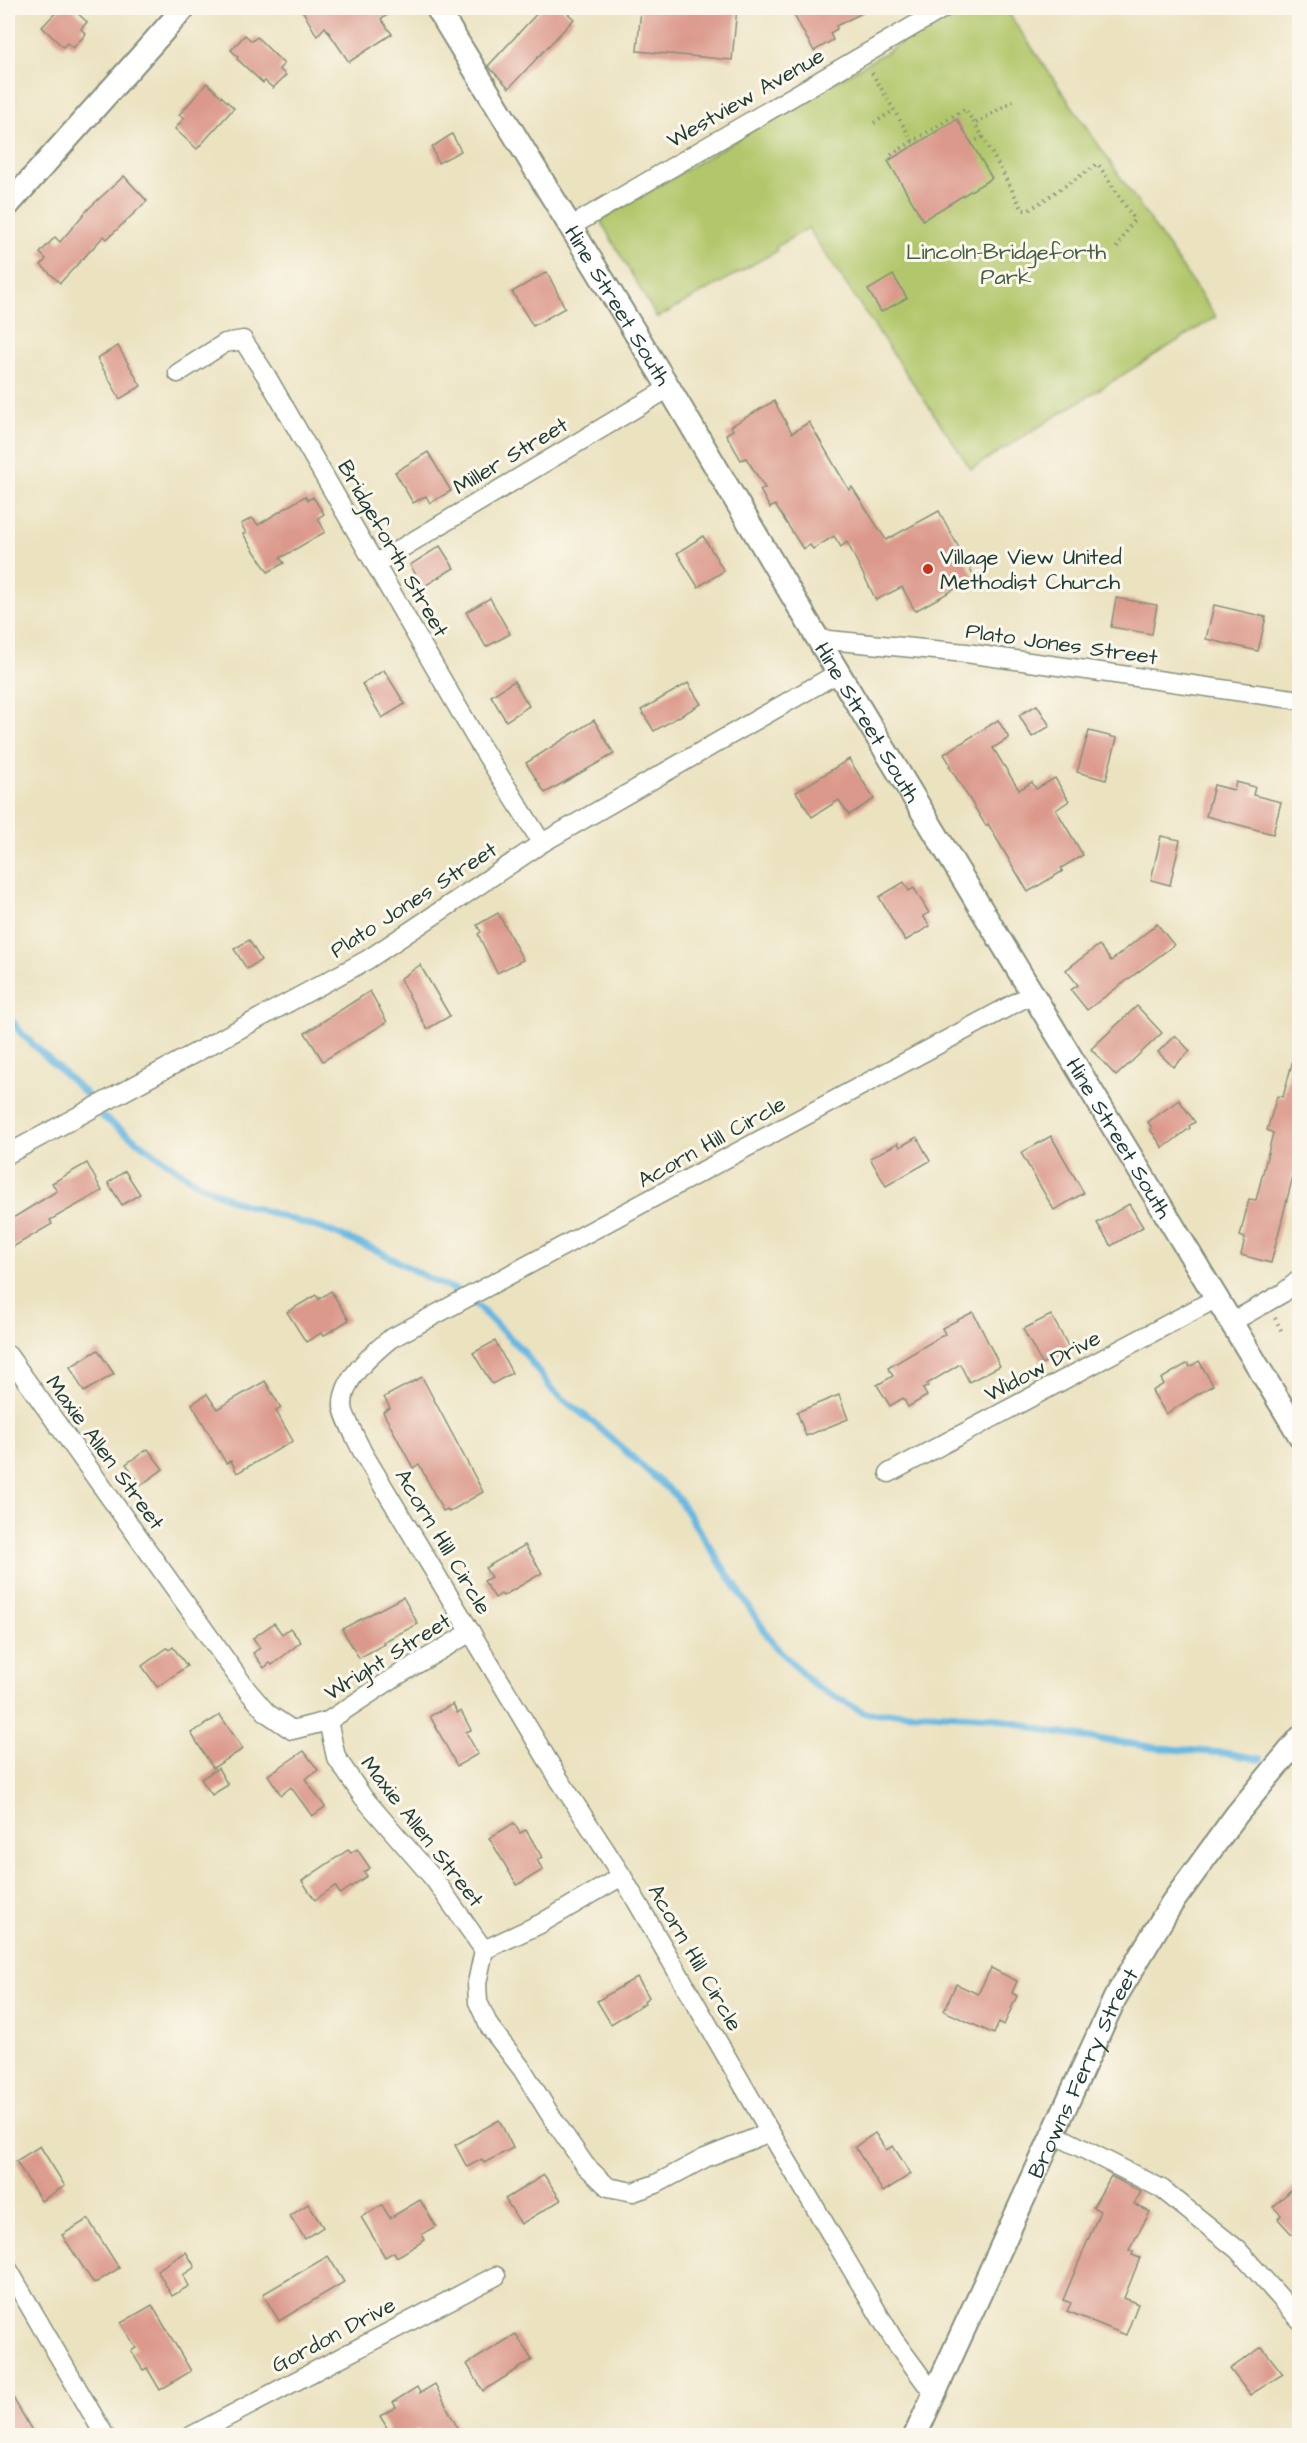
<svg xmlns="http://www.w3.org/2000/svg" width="1307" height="2443" viewBox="0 0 1307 2443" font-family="'Architects Daughter',sans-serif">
  <rect width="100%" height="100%" fill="#fbf7ec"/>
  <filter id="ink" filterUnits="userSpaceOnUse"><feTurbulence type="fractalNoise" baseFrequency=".0167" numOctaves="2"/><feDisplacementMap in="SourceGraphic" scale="12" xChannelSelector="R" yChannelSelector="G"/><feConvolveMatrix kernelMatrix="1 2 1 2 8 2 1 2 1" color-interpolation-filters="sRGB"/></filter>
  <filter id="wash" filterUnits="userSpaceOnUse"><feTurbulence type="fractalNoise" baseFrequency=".008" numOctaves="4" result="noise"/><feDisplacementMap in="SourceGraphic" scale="24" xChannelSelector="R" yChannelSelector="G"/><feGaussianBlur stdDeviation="1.35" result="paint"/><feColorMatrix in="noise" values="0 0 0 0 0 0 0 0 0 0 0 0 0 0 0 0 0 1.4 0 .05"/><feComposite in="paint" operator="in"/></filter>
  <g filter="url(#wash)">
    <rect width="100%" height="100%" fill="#ebe2c0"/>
    <polygon fill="#b2c76c" stroke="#688250" stroke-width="1.5" points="961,8 1005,8 1216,317 971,469 808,228 776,247 777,251 657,318 600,220"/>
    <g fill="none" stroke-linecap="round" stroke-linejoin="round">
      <g stroke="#68b8e2" stroke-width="7">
        <polyline points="8,1016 22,1034 86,1094"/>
        <polyline points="103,1117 195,1182 236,1202 329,1231 378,1251 430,1279 465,1294 523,1351 553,1391 594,1423 677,1497 774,1645 814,1685 865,1713 928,1713 991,1717 1051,1732 1158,1748 1224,1753 1260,1759"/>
        <polyline points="1295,1783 1300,1786"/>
      </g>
    </g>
    <g id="blocks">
      <g fill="#db998b">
        <polygon points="60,8 72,8 87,22 81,29 86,34 73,48 67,43 63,47 42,27"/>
        <polygon points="301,8 399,8 381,19 392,34 349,62 325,27 317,36"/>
        <polygon points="542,8 562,8 574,19 509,88 488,66"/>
        <polygon points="641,8 737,8 732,60 637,51"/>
        <polygon points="790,8 872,8 836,26 837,29 830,33 833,40 814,51"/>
        <polygon points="245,35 252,41 257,37 284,64 279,69 286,75 273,88 265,81 263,83 237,59 238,57 231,50"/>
        <polygon points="207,83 234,108 197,149 175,129 184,118 179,115"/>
        <polygon points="957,119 992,178 923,220 888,161"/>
        <polygon points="452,134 461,151 438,163 432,147"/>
        <polygon points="124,176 147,201 107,239 104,236 60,283 41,265 46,259 40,253 55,237 60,242 89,208"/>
        <polygon points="547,272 565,308 533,326 512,292"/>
        <polygon points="893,275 907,298 881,312 868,290"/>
        <polygon points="118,346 141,386 120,399 97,358"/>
        <polygon points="774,401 792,433 809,422 849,490 852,487 886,540 939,511 975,578 915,611 902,587 876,600 847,542 841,547 834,536 813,549 810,545 803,549 775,505 770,508 760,490 765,488 746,458 741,460 726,434 733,430 731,426"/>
        <polygon points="428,452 451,491 430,503 426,496 413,503 395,472"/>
        <polygon points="305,496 308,500 313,497 324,514 318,518 325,532 280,558 284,563 268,572 243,534 246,533 241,524 252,518 258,525"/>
        <polygon points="703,536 724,571 698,587 677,553"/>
        <polygon points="440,546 454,568 423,587 410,565"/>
        <polygon points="490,598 510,634 486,647 466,612"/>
        <polygon points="1116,598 1157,605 1152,634 1111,627"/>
        <polygon points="1214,605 1266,617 1258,651 1206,639"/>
        <polygon points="384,670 405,704 382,718 362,684"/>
        <polygon points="514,681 529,706 506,721 491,696"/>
        <polygon points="688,683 701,704 654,731 641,710"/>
        <polygon points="1037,705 1050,726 1032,737 1019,715"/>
        <polygon points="594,720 614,754 545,793 526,763"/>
        <polygon points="998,720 1009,738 993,748 1019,790 1032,782 1036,789 1055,778 1069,801 1056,810 1083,855 1061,868 1063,871 1028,892 988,824 986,826 949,766 950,764 944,754"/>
        <polygon points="1089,731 1117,738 1106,780 1077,772"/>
        <polygon points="849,759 874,799 849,815 839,800 812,817 796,792"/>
        <polygon points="1236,782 1255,787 1253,795 1281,802 1273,834 1206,816 1214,785 1234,790"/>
        <polygon points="1161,836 1180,840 1170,885 1151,880"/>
        <polygon points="904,882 909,891 914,888 929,913 923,916 930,926 905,941 879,897"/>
        <polygon points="498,913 523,960 497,973 478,934 481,932 477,925"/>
        <polygon points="1157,924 1174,945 1087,1010 1071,990 1078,985 1066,970 1099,945 1111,961"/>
        <polygon points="249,940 261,960 247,969 234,949"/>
        <polygon points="420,965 450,1016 427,1029 400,979"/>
        <polygon points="370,991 387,1022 323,1061 305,1033"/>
        <polygon points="1137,1006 1162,1033 1116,1076 1091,1049"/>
        <polygon points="1175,1035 1190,1051 1173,1067 1158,1052"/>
        <polygon points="1294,1056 1299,1057 1299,1152 1271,1263 1241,1255 1245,1238 1240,1236 1249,1199 1256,1200 1273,1133 1267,1130 1277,1096 1283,1097"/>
        <polygon points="1179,1100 1195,1122 1189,1126 1190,1128 1163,1148 1150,1129 1152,1128 1148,1122"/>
        <polygon points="1051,1136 1084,1193 1054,1210 1021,1153"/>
        <polygon points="917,1137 930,1161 886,1186 870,1158 898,1143 900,1147"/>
        <polygon points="87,1163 102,1191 50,1220 52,1224 8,1250 8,1221 57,1191 52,1183"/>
        <polygon points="125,1171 140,1194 122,1205 108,1183"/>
        <polygon points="1129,1204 1143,1227 1111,1246 1097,1223"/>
        <polygon points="331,1291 349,1320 323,1336 321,1333 306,1342 287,1312 316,1295 319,1299"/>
        <polygon points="973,1312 1000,1366 969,1382 960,1364 927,1384 928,1386 923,1389 927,1396 908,1407 903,1398 890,1406 877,1385 893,1376 888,1368 945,1334 942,1328"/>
        <polygon points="1051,1315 1070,1349 1042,1364 1023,1329"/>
        <polygon points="495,1341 512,1373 492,1384 473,1353"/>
        <polygon points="98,1350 114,1374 84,1392 70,1367"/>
        <polygon points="1199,1361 1213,1385 1166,1414 1152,1391 1164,1384 1161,1379 1188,1363 1190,1367"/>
        <polygon points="422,1377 483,1492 449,1512 447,1509 443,1511 419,1464 413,1468 383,1412 390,1408 384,1397"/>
        <polygon points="265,1381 281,1408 276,1411 293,1441 237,1473 231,1461 226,1463 192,1404 207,1394 217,1409"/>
        <polygon points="839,1395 848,1419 806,1436 797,1412"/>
        <polygon points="148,1449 163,1469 141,1485 126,1464"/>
        <polygon points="525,1545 542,1573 503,1596 501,1594 495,1598 484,1581 491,1577 485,1568"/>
        <polygon points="403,1597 418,1624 383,1642 385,1644 359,1658 342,1629"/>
        <polygon points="274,1623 282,1634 290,1628 301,1642 272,1665 270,1663 264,1668 253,1653 260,1648 253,1638"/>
        <polygon points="173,1647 187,1666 157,1687 142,1666 167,1648 169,1650"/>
        <polygon points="453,1704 457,1713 461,1711 471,1730 466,1732 478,1754 457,1766 430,1716"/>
        <polygon points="220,1715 243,1749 213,1768 191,1733"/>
        <polygon points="304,1751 318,1770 305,1779 325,1807 312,1816 291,1787 281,1795 268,1775"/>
        <polygon points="218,1768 228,1785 212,1795 201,1779"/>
        <polygon points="514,1823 520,1833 526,1830 542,1857 537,1860 543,1870 517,1885 489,1838"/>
        <polygon points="357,1849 370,1868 364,1872 367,1876 340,1894 335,1886 315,1900 302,1881 348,1850 351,1853"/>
        <polygon points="991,1968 1017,1981 1012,1993 1017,1996 1004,2025 999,2022 994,2034 944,2011 956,1984 978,1994"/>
        <polygon points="637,1977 649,1997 644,2001 645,2003 611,2024 597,2001"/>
        <polygon points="499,2120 513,2148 484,2163 482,2159 467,2167 455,2145"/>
        <polygon points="875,2133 886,2150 893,2146 911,2174 883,2192 855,2147"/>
        <polygon points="40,2146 65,2186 41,2201 16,2161"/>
        <polygon points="544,2175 561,2200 521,2224 505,2199"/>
        <polygon points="1111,2176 1141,2192 1134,2204 1150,2212 1129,2250 1133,2251 1132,2255 1140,2258 1124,2298 1138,2304 1126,2335 1067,2311 1071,2303 1063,2300 1100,2211 1093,2207"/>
        <polygon points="1299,2182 1299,2242 1278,2219 1281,2215 1273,2207"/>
        <polygon points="420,2200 436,2226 422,2234 425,2240 397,2257 394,2252 385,2257 361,2217 382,2205 390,2218"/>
        <polygon points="308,2204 323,2227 305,2239 290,2216"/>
        <polygon points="88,2219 119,2268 94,2284 62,2235"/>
        <polygon points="186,2252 195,2267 183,2275 189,2286 172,2296 157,2270"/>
        <polygon points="328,2256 344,2282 279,2321 263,2294"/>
        <polygon points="152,2305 191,2371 160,2390 147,2368 143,2370 131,2351 136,2348 121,2323"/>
        <polygon points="516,2334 532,2360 483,2391 467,2364"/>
        <polygon points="1262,2347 1283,2374 1250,2395 1230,2369"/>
        <polygon points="435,2384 457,2427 443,2436 422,2436 418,2429 407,2436 392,2436 380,2416 396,2407 393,2402 417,2387 420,2393"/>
        <polygon points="8,2389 35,2436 8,2436"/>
      </g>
    </g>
  </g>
  <g filter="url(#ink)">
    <use href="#blocks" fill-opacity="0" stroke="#85907a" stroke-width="1.5"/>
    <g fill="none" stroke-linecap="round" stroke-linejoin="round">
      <defs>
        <g id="minor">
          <polyline points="570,227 944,8"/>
          <polyline points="178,373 225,343 243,340 267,377 475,737 542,843"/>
          <polyline points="375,564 669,388"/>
          <polyline points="818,639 966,653 1300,700"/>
          <polyline points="8,1154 367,960 542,843 838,673"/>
          <polyline points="1232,1322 1283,1293 1300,1279"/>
          <polyline points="8,1355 248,1691 267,1713 292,1730 328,1721 395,1677 471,1632"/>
          <polyline points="889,1473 1217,1298"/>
          <polyline points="328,1721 336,1757 363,1797 434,1879 484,1950 477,1983 478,2002 489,2026 522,2069 551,2116 585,2165 608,2187 633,2192 656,2184 705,2158 770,2132"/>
          <polyline points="484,1950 540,1924 622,1876"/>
          <polyline points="1052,2133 1162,2189 1238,2250 1300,2320"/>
          <polyline points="8,2269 105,2436"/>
          <path d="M933,2393L894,2340L770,2132L622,1876L559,1779L363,1453C359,1444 343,1415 343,1406C342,1379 371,1355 390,1339L1032,994"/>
          <polyline points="191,2436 496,2276"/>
        </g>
        <g id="tertiary">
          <path id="s1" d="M437,8L669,388L818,639L1300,1436"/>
          <polyline points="8,205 184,8"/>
          <path id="s2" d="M915,2436L1115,1998L1172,1903L1237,1814L1300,1738"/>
        </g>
      </defs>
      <use href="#minor" stroke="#85907a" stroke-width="21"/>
      <use href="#tertiary" stroke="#85907a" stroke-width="26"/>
      <g stroke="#85907a" stroke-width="4" stroke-dasharray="1.5 4.5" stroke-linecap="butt">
        <polyline points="872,73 913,142"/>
        <polyline points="874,123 893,111"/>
        <polyline points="983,137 1023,210 1029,210 1098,164 1134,219 1116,249"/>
        <polyline points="971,143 983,137 975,124 1016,99"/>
        <polyline points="891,159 889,156 965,109 975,124"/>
        <polyline points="1275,1318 1282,1332"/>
      </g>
      <use href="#minor" stroke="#fff" stroke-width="18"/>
      <use href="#tertiary" stroke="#fff" stroke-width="22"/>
    </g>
  </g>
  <circle fill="#c8321e" stroke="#fbf7ec" stroke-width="2" cx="928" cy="569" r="6"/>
  <g text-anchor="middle" stroke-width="6" stroke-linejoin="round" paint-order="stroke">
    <g font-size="22" fill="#1f3d34" stroke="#fbf7ec">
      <text transform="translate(745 97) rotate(-30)" y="8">Westview Avenue</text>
      <text dy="8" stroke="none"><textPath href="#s1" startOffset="348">Hine Street South</textPath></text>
      <text transform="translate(510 455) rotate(-31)" y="8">Miller Street</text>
      <text transform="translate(394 548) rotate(60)" y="8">Bridgeforth Street</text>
      <text transform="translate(1062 643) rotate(8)" y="8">Plato Jones Street</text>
      <text dy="8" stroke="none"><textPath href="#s1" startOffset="834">Hine Street South</textPath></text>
      <text transform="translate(413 899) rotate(-33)" y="8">Plato Jones Street</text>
      <text dy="8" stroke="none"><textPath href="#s1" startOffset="1320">Hine Street South</textPath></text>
      <text transform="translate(711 1141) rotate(-29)" y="8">Acorn Hill Circle</text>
      <text transform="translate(1042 1365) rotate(-28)" y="8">Widow Drive</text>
      <text transform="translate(106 1452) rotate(54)" y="8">Maxie Allen Street</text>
      <text transform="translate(444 1541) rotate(59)" y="8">Acorn Hill Circle</text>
      <text transform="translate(387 1656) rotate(-32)" y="8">Wright Street</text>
      <text transform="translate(423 1831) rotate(52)" y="8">Maxie Allen Street</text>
      <text transform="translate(696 1957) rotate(60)" y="8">Acorn Hill Circle</text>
      <text dy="8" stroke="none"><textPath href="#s2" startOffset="400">Browns Ferry Street</textPath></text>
      <text transform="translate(333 2334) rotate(-28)" y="8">Gordon Drive</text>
    </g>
    <g font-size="22" fill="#446042" stroke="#fbf7ec">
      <text x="1006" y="259">Lincoln-Bridgeforth<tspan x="1006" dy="25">Park</tspan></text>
    </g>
    <g font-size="22" fill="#1f3d34" stroke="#fbf7ec" text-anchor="start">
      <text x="940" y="564">Village View United<tspan x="940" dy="25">Methodist Church</tspan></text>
    </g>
  </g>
  <rect width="1307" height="2443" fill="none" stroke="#fbf7ec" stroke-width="30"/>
</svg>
